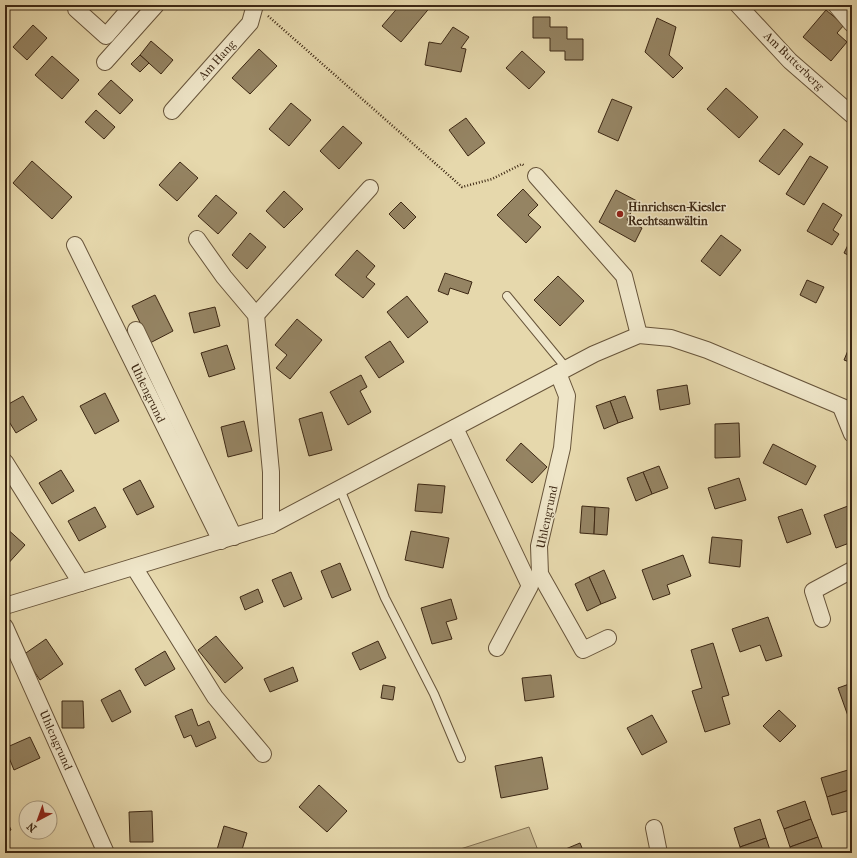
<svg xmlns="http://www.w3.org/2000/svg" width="857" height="858" viewBox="0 0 857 858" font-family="'IM FELL French Canon',serif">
  <rect width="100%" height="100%" fill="#e6d8ac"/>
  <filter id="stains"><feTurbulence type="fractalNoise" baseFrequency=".005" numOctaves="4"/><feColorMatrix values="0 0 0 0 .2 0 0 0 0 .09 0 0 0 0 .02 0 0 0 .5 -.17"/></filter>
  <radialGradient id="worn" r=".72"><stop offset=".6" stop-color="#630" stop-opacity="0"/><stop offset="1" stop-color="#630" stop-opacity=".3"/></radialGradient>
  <polygon fill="#c9ba92" stroke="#837153" points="529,827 539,853 448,853"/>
  <g fill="#958463" stroke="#3d2814">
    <polygon points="400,5 432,5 401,42 382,26"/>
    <polygon points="826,10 844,25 837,33 847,42 831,61 803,37"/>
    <polygon points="533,17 550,17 550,27 567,27 567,39 583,39 583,60 565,60 565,51 550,51 550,38 533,38"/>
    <polygon points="657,18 676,27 669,55 683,68 673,78 645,52"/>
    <polygon points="33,25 47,38 27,60 13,47"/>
    <polygon points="453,27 469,37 461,48 466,49 461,72 425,65 429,42 441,44"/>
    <polygon points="151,41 173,60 161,74 140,55"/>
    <polygon points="259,49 277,66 250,94 232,78"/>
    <polygon points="522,51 545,72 529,89 506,68"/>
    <polygon points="140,55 149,63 140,72 131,64"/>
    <polygon points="52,56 79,80 62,99 35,75"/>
    <polygon points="111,80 133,100 120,114 98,94"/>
    <polygon points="726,88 758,117 739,138 707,109"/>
    <polygon points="612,99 632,107 618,141 598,132"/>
    <polygon points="291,103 311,120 289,146 269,129"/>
    <polygon points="96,110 115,127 104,139 85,122"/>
    <polygon points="466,118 485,143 468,156 449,130"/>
    <polygon points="343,126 362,143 339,169 320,151"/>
    <polygon points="784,129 803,144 779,175 759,161"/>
    <polygon points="810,156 828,167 804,205 786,194"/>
    <polygon points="32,161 72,197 52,219 13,183"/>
    <polygon points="180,162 198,178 177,201 159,185"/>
    <polygon points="523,189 538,205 528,215 541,227 526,243 497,215"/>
    <polygon points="616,190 637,201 627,220 642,228 635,242 599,222"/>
    <polygon points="284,191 303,209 284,228 266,211"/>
    <polygon points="216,195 237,213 218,234 198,216"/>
    <polygon points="401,202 416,217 404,229 389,214"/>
    <polygon points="823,203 842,215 833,230 839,234 832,245 807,231"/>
    <polygon points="250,233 266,247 247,269 232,255"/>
    <polygon points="721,235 741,250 720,276 701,261"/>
    <polygon points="852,237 852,257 844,253"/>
    <polygon points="357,250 375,266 366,277 375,284 363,298 335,275"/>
    <polygon points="445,273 472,282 468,294 450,288 448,295 438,291"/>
    <polygon points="558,276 584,301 560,326 534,300"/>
    <polygon points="807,280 824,287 816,303 800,295"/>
    <polygon points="155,295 173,331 150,343 132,306"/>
    <polygon points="407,296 428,322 408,338 387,312"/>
    <polygon points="215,307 220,326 194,333 189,313"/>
    <polygon points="297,319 322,340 290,379 276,368 287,355 275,345"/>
    <polygon points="390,341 404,362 379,378 365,357"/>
    <polygon points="852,341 852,363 844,360"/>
    <polygon points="227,345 235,369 209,377 201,353"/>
    <polygon points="361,375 367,387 360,391 371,412 348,425 330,392"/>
    <polygon points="687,385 690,404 660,410 657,390"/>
    <polygon points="105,393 119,421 95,434 80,406"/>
    <polygon points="23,396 37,420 16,433 5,415 5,406"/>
    <polygon points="625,396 633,418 618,423 610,401"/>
    <polygon points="610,401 618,423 604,429 596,406"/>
    <polygon points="322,412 332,450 309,456 299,419"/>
    <polygon points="244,421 252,451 228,457 221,427"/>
    <polygon points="739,423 740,457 715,458 715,424"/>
    <polygon points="521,443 547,467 532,483 506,460"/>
    <polygon points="773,444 816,466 806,485 763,463"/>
    <polygon points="659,466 668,488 652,494 643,472"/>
    <polygon points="61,470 74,491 52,504 39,483"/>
    <polygon points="643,472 652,494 636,501 627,478"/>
    <polygon points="739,478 746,500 715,509 708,488"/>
    <polygon points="140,480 154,507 137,515 123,489"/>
    <polygon points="418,484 445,486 442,513 415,511"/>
    <polygon points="582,506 595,507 594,534 580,533"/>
    <polygon points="848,506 852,515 852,542 836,548 824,515"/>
    <polygon points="95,507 106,527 79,541 68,521"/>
    <polygon points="595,507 609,508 607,535 594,534"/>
    <polygon points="802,509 811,534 787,543 778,517"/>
    <polygon points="5,527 25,545 5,567"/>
    <polygon points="411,531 449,538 443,568 405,560"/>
    <polygon points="712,537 742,540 740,567 709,563"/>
    <polygon points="683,555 691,576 667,585 670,594 653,600 642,570"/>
    <polygon points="340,563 351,590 332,598 321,571"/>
    <polygon points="604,570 616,598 601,604 589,577"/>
    <polygon points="291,572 302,599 284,607 272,580"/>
    <polygon points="589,577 601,604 587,611 575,584"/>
    <polygon points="258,589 263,602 245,610 240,597"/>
    <polygon points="451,599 457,619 446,622 452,639 432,644 421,608"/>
    <polygon points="768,617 782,656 766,661 760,645 740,652 732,629"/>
    <polygon points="216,636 243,668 225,683 198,650"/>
    <polygon points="46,639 63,664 40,680 23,655"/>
    <polygon points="378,641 386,658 360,670 352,653"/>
    <polygon points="713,643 729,695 722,697 730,724 705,732 692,691 702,688 691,650"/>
    <polygon points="165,651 175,669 145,686 135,669"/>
    <polygon points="293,667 298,681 270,692 264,679"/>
    <polygon points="551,675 554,697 525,701 522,678"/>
    <polygon points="852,683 852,715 848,716 838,688"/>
    <polygon points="383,685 395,687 393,700 381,698"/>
    <polygon points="120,690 131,712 112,722 101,700"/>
    <polygon points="62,701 83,701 84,728 62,728"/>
    <polygon points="192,709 198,726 209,721 216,738 196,747 191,735 184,738 175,716"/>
    <polygon points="779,710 796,726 780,742 763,726"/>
    <polygon points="652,715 667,742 642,755 627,728"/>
    <polygon points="30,737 40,758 14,770 5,748"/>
    <polygon points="542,757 548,789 501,798 495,766"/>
    <polygon points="848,770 852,789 827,797 821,778"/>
    <polygon points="319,785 347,811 327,832 299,807"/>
    <polygon points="852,789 852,810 832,815 827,797"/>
    <polygon points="805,801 811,819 784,829 777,811"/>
    <polygon points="152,811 153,842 130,842 129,812"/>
    <polygon points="5,816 11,830 5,833"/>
    <polygon points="760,819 766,838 740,847 734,828"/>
    <polygon points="811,819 818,837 790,847 784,829"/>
    <polygon points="224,826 247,833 241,853 216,853"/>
    <polygon points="818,837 824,853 792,853 790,847"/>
    <polygon points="766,838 771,853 742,853 740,847"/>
    <polygon points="580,843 584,853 556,853"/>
  </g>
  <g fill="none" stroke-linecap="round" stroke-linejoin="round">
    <defs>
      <g id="service">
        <polyline points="507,296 567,369"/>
        <polyline points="340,489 385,598 434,694 461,758"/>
      </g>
      <g id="minor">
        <polyline points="738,5 790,61 852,115"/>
        <polyline points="836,5 852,24"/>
        <polyline points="76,9 106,36 133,5"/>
        <polyline points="105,62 156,5"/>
        <polyline points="172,111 250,23 255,5"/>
        <polyline points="536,176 624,276 639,335"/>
        <polyline points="197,239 224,277 256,315 271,472 271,525"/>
        <polyline points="75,245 221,541"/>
        <polyline points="256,315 370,188"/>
        <polyline points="136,330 234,537"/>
        <polyline points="558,373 567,396 562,448 539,546 540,574 583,650 608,638"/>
        <polyline points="841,407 852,434"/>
        <polyline points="455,428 530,586 497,648"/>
        <polyline points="5,462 81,583"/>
        <polyline points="134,567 215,697 263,754"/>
        <polyline points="5,606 271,525 594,354 639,335 671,338 707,350 852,411"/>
        <polyline points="822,619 813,591 852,570"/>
        <polyline points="5,627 106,853"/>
        <polyline points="654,828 659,853"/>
      </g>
    </defs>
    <use href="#service" stroke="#67543a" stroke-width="10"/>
    <use href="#minor" stroke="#67543a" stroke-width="18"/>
    <polyline stroke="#3d2814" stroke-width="2.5" stroke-dasharray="1 2" stroke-linecap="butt" points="268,16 462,187 492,179 522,164 525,166"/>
    <use href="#service" stroke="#efe6c9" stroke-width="8"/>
    <use href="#minor" stroke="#efe6c9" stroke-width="16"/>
  </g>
  <circle fill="#8f2418" stroke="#efe6c9" stroke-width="1.5" cx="620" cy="214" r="4"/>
  <g text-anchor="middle" stroke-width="3" stroke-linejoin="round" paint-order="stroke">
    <g font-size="12" fill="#3d2814" stroke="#efe6c9">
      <text transform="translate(217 60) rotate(-48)" y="4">Am Hang</text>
      <text transform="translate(794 61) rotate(44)" y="4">Am Butterberg</text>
      <text transform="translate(148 393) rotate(64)" y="4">Uhlengrund</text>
      <text transform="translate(547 517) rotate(-78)" y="4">Uhlengrund</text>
      <text transform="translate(56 740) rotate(66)" y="4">Uhlengrund</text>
    </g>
    <g font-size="12" font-weight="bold" fill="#3d2814" stroke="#efe6c9" text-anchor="start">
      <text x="628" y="211">Hinrichsen-Kiesler<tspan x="628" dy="14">Rechtsanwältin</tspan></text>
    </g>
  </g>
  <rect width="857" height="858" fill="none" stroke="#e6d8ac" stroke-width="20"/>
  <rect x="6" y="6" width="845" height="846" fill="none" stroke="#3d2814" stroke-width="2"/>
  <rect x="10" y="10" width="837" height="838" fill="none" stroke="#3d2814"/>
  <g transform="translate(38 820) rotate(221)"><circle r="19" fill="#efe6c9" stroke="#a89a81"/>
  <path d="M0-3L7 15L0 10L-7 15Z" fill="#8f2418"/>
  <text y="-6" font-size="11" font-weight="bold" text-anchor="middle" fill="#3d2814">N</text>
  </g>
  <rect width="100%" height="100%" filter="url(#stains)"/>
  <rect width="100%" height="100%" fill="url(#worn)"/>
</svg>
